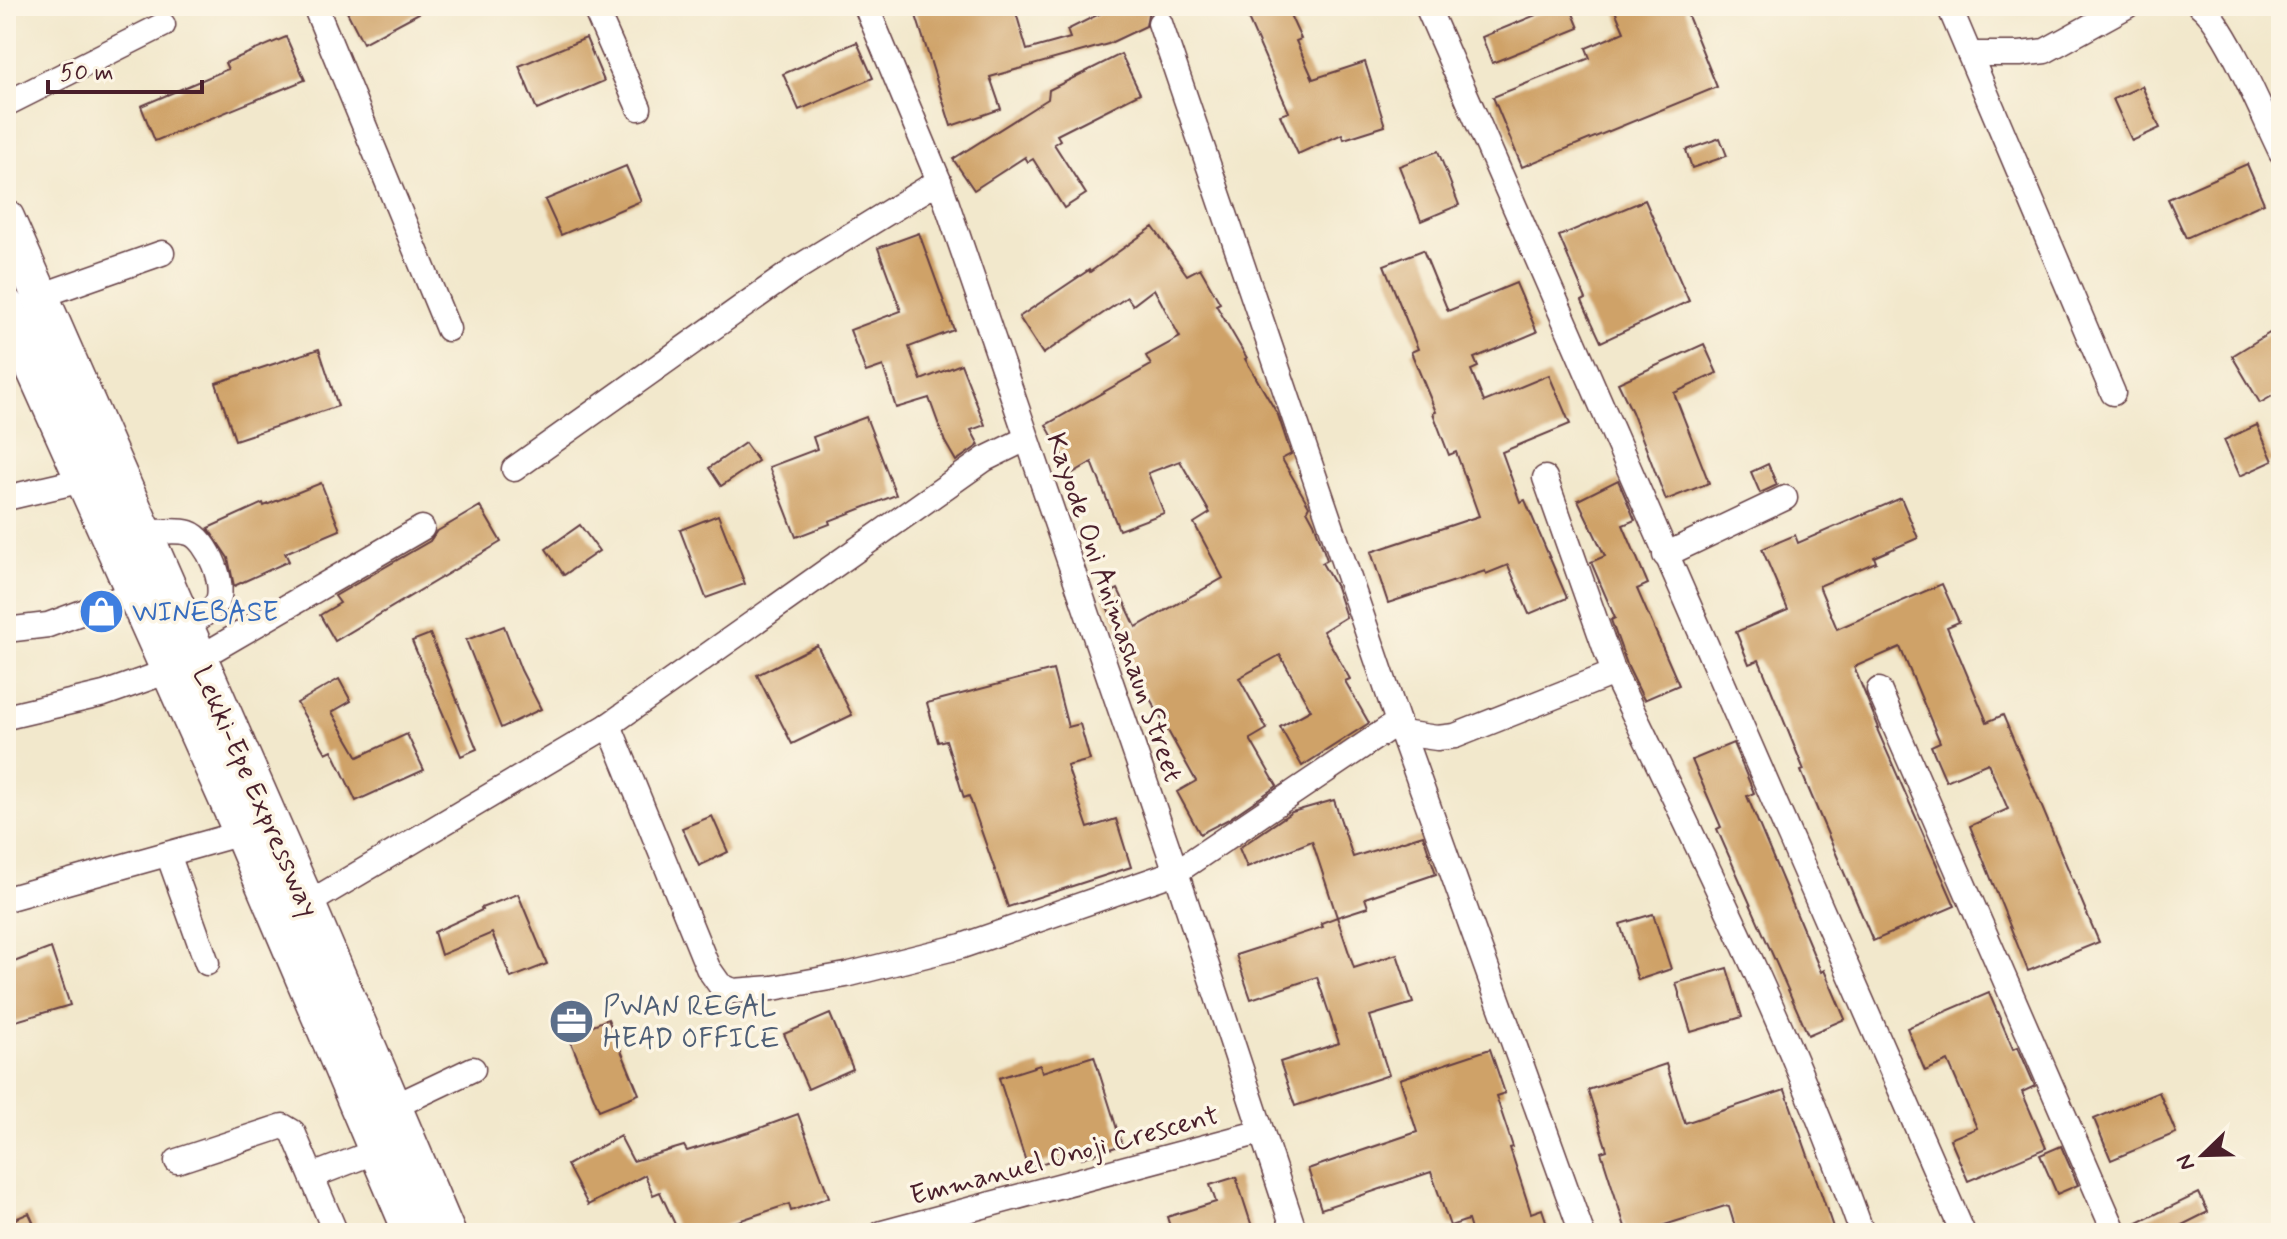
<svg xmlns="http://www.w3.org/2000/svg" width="2287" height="1239" viewBox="0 0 2287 1239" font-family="Mynerve,sans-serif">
  <rect width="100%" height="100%" fill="#fcf5e5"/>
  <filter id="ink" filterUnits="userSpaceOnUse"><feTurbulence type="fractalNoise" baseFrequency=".0125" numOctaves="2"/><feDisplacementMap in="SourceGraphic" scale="16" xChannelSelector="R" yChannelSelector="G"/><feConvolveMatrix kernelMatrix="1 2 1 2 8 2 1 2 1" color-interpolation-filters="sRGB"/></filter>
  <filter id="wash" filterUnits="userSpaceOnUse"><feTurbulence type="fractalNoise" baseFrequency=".006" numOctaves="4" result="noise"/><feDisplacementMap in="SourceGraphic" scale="32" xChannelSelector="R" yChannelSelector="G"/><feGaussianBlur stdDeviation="1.8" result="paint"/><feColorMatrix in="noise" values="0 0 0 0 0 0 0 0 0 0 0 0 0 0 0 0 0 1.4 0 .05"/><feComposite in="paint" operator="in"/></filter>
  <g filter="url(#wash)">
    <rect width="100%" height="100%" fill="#f2e8cc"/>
    <g id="blocks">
      <g fill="#cfa267">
        <polygon points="344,6 432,6 363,43"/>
        <polygon points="913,6 1014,6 1027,50 1070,38 1067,30 1115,6 1187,6 1171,13 1164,9 1154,9 1148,14 1146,26 1108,44 990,77 1001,109 951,126"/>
        <polygon points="1259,6 1286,6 1301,39 1296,41 1313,79 1365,62 1385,126 1344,139 1342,134 1298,154 1280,115 1289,112 1245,12"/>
        <polygon points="1558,6 1570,6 1579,28 1492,63 1482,37"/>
        <polygon points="1613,6 1684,6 1717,87 1522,167 1493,97 1590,58 1586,48 1624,32"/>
        <polygon points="286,37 305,80 155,141 141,106 228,69 225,63"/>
        <polygon points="586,38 604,81 537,110 519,66"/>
        <polygon points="857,42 873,78 799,110 783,74"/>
        <polygon points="1121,54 1140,93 1057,135 1060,140 1054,144 1086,194 1064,208 1033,159 1028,162 1025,157 974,190 953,159 1048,99 1049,90"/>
        <polygon points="2142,86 2160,128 2132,141 2113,99"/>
        <polygon points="1720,138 1727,156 1692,168 1686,150"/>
        <polygon points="1438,151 1459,205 1421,221 1399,166"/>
        <polygon points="2247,164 2264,203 2186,238 2168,199"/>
        <polygon points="626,166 641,201 561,235 545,200"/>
        <polygon points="1645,200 1689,301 1601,342 1582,301 1586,299 1559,236"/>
        <polygon points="1153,227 1187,275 1200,268 1220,303 1216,305 1247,358 1245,359 1278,415 1291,454 1282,459 1309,506 1307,510 1314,523 1327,560 1322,563 1336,587 1346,617 1323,631 1350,679 1345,681 1369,723 1302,766 1280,727 1311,710 1280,655 1239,678 1267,729 1250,739 1277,786 1227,820 1200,834 1177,792 1196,781 1144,688 1138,690 1121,653 1128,650 1102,597 1118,589 1136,627 1223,578 1194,523 1210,513 1180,461 1148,473 1164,513 1119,530 1092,462 1073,473 1046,425 1151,365 1146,356 1180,337 1154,289 1133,305 1127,297 1043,354 1019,317 1089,270 1090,272"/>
        <polygon points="919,233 954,330 909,347 921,380 961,364 985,425 971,430 979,445 956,461 945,442 929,398 896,408 883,366 866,372 850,330 901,311 878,248"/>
        <polygon points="1423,250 1448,311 1516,283 1537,332 1474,358 1478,367 1471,370 1484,402 1549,375 1570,424 1502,452 1520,502 1525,500 1567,598 1529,614 1508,565 1486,574 1485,571 1388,603 1371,552 1479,516 1456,452 1449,455 1433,413 1436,412 1411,352 1418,349 1384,265"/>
        <polygon points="2281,326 2281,391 2260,403 2232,356"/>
        <polygon points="1704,344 1717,373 1674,393 1709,483 1666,500 1632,412 1618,383"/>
        <polygon points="319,349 338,406 235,440 216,383"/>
        <polygon points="866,417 896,495 829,521 830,524 796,537 769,467 817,449 813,437"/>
        <polygon points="2257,425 2273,461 2240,476 2224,440"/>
        <polygon points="745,443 758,461 721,486 709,468"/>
        <polygon points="1768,464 1777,485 1760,493 1751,472"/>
        <polygon points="1618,480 1635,520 1623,525 1648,584 1637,589 1679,685 1644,700 1628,667 1611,620 1615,618 1591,562 1605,556 1578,500"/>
        <polygon points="321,483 340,530 285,553 289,561 234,586 228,558 208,528 263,503 264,506"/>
        <polygon points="1901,498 1918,538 1874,557 1876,562 1819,586 1837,629 1942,584 1959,622 1947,627 1987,722 2003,715 2099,942 2028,971 1970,826 2008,809 1988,763 1946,781 1931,746 1940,742 1900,647 1854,667 1879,728 1877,729 1955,906 1873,941 1801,771 1804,770 1759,660 1749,664 1736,632 1788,610 1762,549 1795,535 1798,543"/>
        <polygon points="480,506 501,542 335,641 320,615 340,603 335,596 430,541 436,532"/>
        <polygon points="718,515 745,584 706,598 680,530"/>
        <polygon points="580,525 599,551 564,575 546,549"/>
        <polygon points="504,626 521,670 541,709 501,728 466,640"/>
        <polygon points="430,634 477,749 461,756 412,641"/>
        <polygon points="817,645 852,715 792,744 757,675"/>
        <polygon points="1053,670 1068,727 1080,724 1090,760 1067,766 1088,828 1116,819 1131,867 1008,907 969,796 964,798 946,740 938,742 927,703"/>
        <polygon points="339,679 351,701 332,712 358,757 407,734 424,770 356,801 332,750 326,753 297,703"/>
        <polygon points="1733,743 1754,793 1747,796 1821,972 1824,970 1845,1019 1808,1035 1717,829 1721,827 1692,760"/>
        <polygon points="1334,800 1353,857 1423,835 1436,874 1365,898 1368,907 1337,917 1312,841 1247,867 1239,848 1292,812"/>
        <polygon points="712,816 728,852 699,866 682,828"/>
        <polygon points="518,894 547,964 511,978 492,933 441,955 434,932 482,910 481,908"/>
        <polygon points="1653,914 1671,969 1638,980 1620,924"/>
        <polygon points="1337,917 1354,968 1397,954 1413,1003 1370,1016 1389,1075 1295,1106 1280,1062 1339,1043 1317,977 1251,999 1236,955 1323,927 1321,923"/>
        <polygon points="51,948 70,1005 6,1024 6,965"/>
        <polygon points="1727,968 1742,1017 1691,1032 1676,983"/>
        <polygon points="1989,993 2013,1049 2018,1047 2035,1086 2022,1092 2046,1148 1968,1181 1950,1139 1977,1128 1948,1061 1925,1071 1907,1028"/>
        <polygon points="830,1014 853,1069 808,1089 784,1034"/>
        <polygon points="608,1019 639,1094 599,1110 568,1035"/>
        <polygon points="1490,1049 1505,1093 1496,1096 1513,1147 1510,1148 1531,1213 1542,1209 1550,1233 1472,1233 1468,1220 1450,1226 1431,1172 1321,1209 1308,1169 1417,1132 1400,1079"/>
        <polygon points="1094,1056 1122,1145 1082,1158 1080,1151 1028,1168 999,1078 1040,1065 1042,1072"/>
        <polygon points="1666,1064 1685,1123 1785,1090 1835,1233 1737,1233 1729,1207 1725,1206 1639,1233 1627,1233 1601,1152 1607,1150 1588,1090"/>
        <polygon points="2159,1092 2176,1133 2111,1160 2094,1119"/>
        <polygon points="798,1114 829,1197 791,1211 789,1204 720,1227 723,1233 679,1233 660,1192 653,1195 645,1175 588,1205 567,1165 620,1136 633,1161 684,1146 687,1151 752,1131"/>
        <polygon points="2061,1146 2078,1185 2057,1194 2040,1155"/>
        <polygon points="1236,1177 1254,1233 1172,1233 1167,1217 1216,1202 1210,1185"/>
        <polygon points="2199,1193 2208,1212 2166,1233 2130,1233 2129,1227"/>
        <polygon points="29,1213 38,1233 6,1233 6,1223"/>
      </g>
    </g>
  </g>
  <g filter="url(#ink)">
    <use href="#blocks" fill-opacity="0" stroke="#633d43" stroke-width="2"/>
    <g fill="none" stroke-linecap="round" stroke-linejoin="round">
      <defs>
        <g id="minor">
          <polyline points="315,6 448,329"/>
          <polyline points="594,6 639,108"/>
          <polyline points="866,6 939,181 1176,872 1295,1233"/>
          <polyline points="1427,6 1963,1233"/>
          <polyline points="1949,6 2113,393"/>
          <path d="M2201,6C2227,27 2264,118 2281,152"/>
          <polyline points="1970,54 2020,54 2045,51 2127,6"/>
          <polyline points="6,104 163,25"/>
          <polyline points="40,296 162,253"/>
          <polyline points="514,469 794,270 939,181"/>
          <polyline points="6,498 83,480"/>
          <path d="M144,532C157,533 176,529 189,533C208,539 228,588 216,604C209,613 195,620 185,627"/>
          <polyline points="1665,555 1785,498"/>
          <polyline points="6,630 48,625 134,593"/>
          <polyline points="199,658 422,528"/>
          <path d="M1614,673C1703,857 1794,1040 1862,1233"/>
          <polyline points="1879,690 2115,1233"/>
          <polyline points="6,717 104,694 169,671"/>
          <polyline points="1398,722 1582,1233"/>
          <polyline points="609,725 708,968 720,985 733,991 773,988 846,975 962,946 1176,872 1398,722 1160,23"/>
          <polyline points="1402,733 1437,738 1455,736 1614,673 1545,478"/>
          <polyline points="168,854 207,963"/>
          <polyline points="6,899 242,833"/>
          <polyline points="307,904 609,725 985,459 1026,439"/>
          <polyline points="393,1107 473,1069"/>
          <polyline points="177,1161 283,1126 293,1132 334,1229"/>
          <polyline points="312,1176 377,1151"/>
          <polyline points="882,1233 1261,1132"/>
        </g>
        <g id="highway">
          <polyline points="6,218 307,904 447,1233"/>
          <polyline points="6,306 242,833 412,1233"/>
        </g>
      </defs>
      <use href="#minor" stroke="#633d43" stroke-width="27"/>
      <use href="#highway" stroke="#633d43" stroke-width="39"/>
      <use href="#minor" stroke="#fff" stroke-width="24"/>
      <use href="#highway" stroke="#fff" stroke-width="36"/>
    </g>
  </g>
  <defs>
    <symbol id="shop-disc" viewBox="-11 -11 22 22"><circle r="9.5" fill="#3f7fe0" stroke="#fcf5e5"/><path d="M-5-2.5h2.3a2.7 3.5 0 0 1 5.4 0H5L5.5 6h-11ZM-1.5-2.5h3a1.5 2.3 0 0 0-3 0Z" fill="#fff"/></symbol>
    <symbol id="office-disc" viewBox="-11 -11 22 22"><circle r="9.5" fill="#5c6f8a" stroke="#fcf5e5"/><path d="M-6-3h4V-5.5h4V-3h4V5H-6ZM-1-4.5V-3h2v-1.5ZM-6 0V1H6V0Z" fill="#fff"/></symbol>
  </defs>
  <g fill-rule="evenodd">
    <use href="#shop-disc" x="76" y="586" width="51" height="51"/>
    <use href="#office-disc" x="546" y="996" width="51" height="51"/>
  </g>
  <g text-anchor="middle" stroke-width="7" stroke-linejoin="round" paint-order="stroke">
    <g font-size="28" fill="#4a1f2b" stroke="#fcf5e5">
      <text transform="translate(1116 607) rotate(71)" y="10">Kayode Oni Animashaun Street</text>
      <text transform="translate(257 791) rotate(66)" y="10">Lekki-Epe Expressway</text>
      <text transform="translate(1064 1154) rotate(-15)" y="10">Emmanuel Onoji Crescent</text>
    </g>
    <g font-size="28" fill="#366cbe" stroke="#fcf5e5" text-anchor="start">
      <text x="132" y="621">WINEBASE</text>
    </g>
    <g font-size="28" fill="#4e5e75" stroke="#fcf5e5" text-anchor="start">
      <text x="603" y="1015">PWAN REGAL<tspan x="603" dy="32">HEAD OFFICE</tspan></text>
    </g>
  </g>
  <rect width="2287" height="1239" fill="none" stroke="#fcf5e5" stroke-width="32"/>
  <g transform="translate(2203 1155) rotate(247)" stroke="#fcf5e5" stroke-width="6" paint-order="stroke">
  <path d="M0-6L14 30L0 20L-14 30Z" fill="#4a1f2b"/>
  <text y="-12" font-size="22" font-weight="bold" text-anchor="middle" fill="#4a1f2b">N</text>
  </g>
  <path d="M48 80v12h154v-12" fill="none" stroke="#4a1f2b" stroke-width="4"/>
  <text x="60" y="80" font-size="24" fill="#4a1f2b" stroke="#fcf5e5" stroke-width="6" paint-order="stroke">50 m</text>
</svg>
